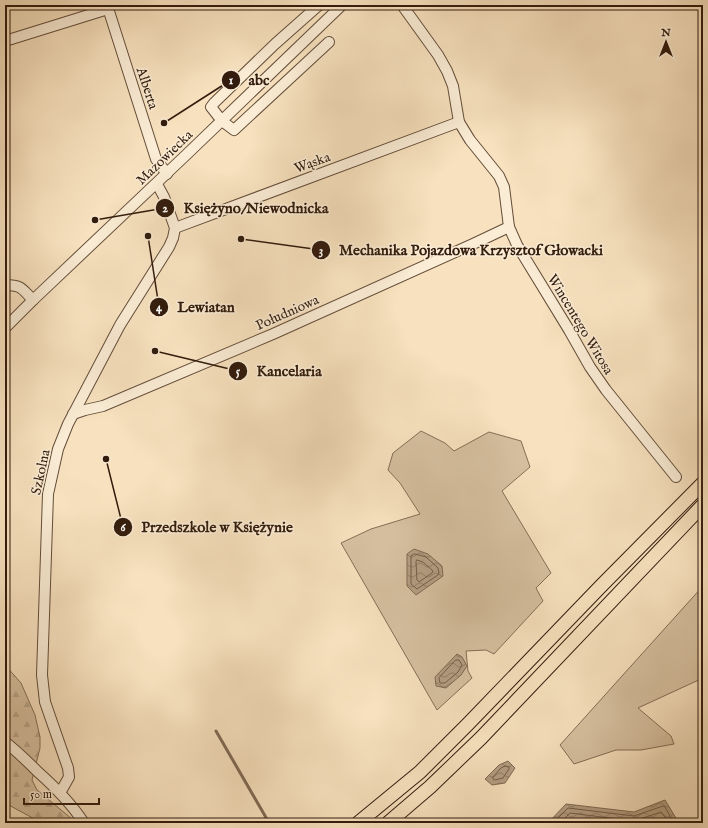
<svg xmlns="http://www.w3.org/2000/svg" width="708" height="828" viewBox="0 0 708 828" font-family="'IM FELL English',serif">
  <defs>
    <pattern id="forest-firs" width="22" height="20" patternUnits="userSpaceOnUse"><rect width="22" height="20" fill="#d6c0a0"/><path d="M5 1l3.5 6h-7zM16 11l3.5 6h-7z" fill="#b8a489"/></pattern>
    <pattern id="water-waves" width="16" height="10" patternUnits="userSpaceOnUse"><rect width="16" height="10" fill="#b49e82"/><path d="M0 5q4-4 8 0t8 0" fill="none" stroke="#938069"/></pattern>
  </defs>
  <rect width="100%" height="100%" fill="#f7e1be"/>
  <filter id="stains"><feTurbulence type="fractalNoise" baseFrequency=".005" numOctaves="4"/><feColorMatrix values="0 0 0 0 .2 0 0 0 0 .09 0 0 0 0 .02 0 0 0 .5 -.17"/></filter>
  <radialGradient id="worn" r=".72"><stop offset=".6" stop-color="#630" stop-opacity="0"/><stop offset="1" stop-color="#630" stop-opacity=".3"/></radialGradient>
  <g fill="#d6c0a0" stroke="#846e56">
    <polygon points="703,173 703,215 700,213 699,175"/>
    <polygon points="421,431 445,443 454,451 489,432 521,441 530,467 502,491 551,573 536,588 543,601 494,654 486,650 466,651 468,671 472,678 437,710 341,543 371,529 420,514 400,483 388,470 393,453"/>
    <polygon points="703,586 703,678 638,708 671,736 674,744 641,750 616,750 574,764 560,745"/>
  </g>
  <polygon fill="url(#forest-firs)" stroke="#846e56" points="5,665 21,683 35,715 40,737 40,748 32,780 37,790 72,819 74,823 42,823 5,803"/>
  <g fill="url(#water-waves)" stroke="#806a53">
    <polygon points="414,549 428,554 442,566 443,576 416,595 407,586 407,554"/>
    <polygon points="457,654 462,657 467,666 461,675 446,688 436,686 435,677"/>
    <polygon points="508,761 515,768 505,783 492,785 485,779 499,765"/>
    <polygon points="665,800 679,823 548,823 566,804 634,812"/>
  </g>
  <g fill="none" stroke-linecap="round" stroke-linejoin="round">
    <g stroke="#745d48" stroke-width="1">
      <polygon points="415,554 426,557 438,568 439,573 438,575 417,589 411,584 411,556"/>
      <polygon points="417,560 423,562 433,571 432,573 419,582 417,580 416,562"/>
      <polygon points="456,660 459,660 462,665 458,672 445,683 440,683 439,678"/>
      <polygon points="506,766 509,767 509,769 503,778 495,780 493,779 493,777 501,768"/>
      <polyline points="553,823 568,808 634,816 663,806 665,807 674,823"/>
      <polyline points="560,823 570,813 634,821 661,812 662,813 669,823"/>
    </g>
    <polyline stroke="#806a53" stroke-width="3" points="216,731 268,821 265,823"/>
    <defs>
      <g id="minor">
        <polyline points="107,5 156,159 167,174"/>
        <polyline points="319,5 275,44 214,103 211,107 222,121 234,130 329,42"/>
        <polyline points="402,5 438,55 447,71 453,86 459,122 470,140 499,176 504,187 509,227 517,245 569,330 590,367 606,390 676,477"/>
        <polyline points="5,41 108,9"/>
        <polyline points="175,228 459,122"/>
        <path d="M5,285C22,285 22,289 33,300"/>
        <polyline points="5,328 33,300 186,155 342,5"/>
        <polyline points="73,414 85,410 103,406 273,334 473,244 509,227"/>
        <path d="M5,742C17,751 27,761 38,772C56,788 71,803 84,823"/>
        <polyline points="60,793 69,777 68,768 45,702 42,675 48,494 58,449 68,424 120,325 169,247 173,238 175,228 164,197 157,184"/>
      </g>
      <g id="major">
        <polyline points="358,823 420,772 468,724 602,585 703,483"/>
        <polyline points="388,823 430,787 481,738 703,505"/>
      </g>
    </defs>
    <use href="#minor" stroke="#644d39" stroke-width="12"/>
    <use href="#major" stroke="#331c0d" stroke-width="15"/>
    <use href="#minor" stroke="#faecd5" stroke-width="10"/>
    <use href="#major" stroke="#f7e1be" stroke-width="13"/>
  </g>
  <g text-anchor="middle" stroke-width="3" stroke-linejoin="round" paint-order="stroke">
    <g font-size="14" fill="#331c0d" stroke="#faecd5">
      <text transform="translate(148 88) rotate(72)" y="5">Alberta</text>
      <text transform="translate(164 157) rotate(-44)" y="5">Mazowiecka</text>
      <text transform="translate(312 162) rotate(-20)" y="5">Wąska</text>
      <text transform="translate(287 312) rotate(-24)" y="5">Południowa</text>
      <text transform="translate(581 324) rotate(59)" y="5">Wincentego Witosa</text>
      <text transform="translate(40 472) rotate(-78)" y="5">Szkolna</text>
    </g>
  </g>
  <path fill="none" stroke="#331c0d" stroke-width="1.5" d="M164 123L231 80M95 220L165 208M241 239L321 250M148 236L159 307M155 351L238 371M106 459L123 527"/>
  <g fill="#331c0d" stroke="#faecd5" stroke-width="1.5">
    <circle cx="164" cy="123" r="4"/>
    <circle cx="95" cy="220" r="4"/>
    <circle cx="241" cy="239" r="4"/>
    <circle cx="148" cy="236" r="4"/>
    <circle cx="155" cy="351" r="4"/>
    <circle cx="106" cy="459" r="4"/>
    <circle cx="231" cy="80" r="10"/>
    <circle cx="165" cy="208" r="10"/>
    <circle cx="321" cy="250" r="10"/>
    <circle cx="159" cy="307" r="10"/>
    <circle cx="238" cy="371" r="10"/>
    <circle cx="123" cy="527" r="10"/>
  </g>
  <g font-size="12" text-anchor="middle" font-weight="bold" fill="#fff">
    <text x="231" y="84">1</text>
    <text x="165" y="212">2</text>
    <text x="321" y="254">3</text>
    <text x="159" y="311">4</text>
    <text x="238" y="375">5</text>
    <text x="123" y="531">6</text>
  </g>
  <g font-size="15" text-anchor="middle" font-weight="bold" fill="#331c0d" stroke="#faecd5" stroke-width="3" stroke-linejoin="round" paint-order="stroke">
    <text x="259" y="85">abc</text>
    <text x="256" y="213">Księżyno/Niewodnicka</text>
    <text x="471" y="255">Mechanika Pojazdowa Krzysztof Głowacki</text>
    <text x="206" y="312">Lewiatan</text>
    <text x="289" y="376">Kancelaria</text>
    <text x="217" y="532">Przedszkole w Księżynie</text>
  </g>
  <rect width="708" height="828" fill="none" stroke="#f7e1be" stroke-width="20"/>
  <rect x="6" y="6" width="696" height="816" fill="none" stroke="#331c0d" stroke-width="2"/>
  <rect x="10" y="10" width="688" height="808" fill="none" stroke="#331c0d"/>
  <g transform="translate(666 42)" stroke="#faecd5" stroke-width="3" paint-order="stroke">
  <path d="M0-3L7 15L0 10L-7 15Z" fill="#331c0d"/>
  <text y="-6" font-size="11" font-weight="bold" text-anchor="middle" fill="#331c0d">N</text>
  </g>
  <path d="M24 798v6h75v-6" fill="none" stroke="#331c0d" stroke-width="2"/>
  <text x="30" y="798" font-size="12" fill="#331c0d" stroke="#faecd5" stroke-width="3" paint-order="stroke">50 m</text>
  <rect width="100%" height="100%" filter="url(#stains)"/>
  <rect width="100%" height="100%" fill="url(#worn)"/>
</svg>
